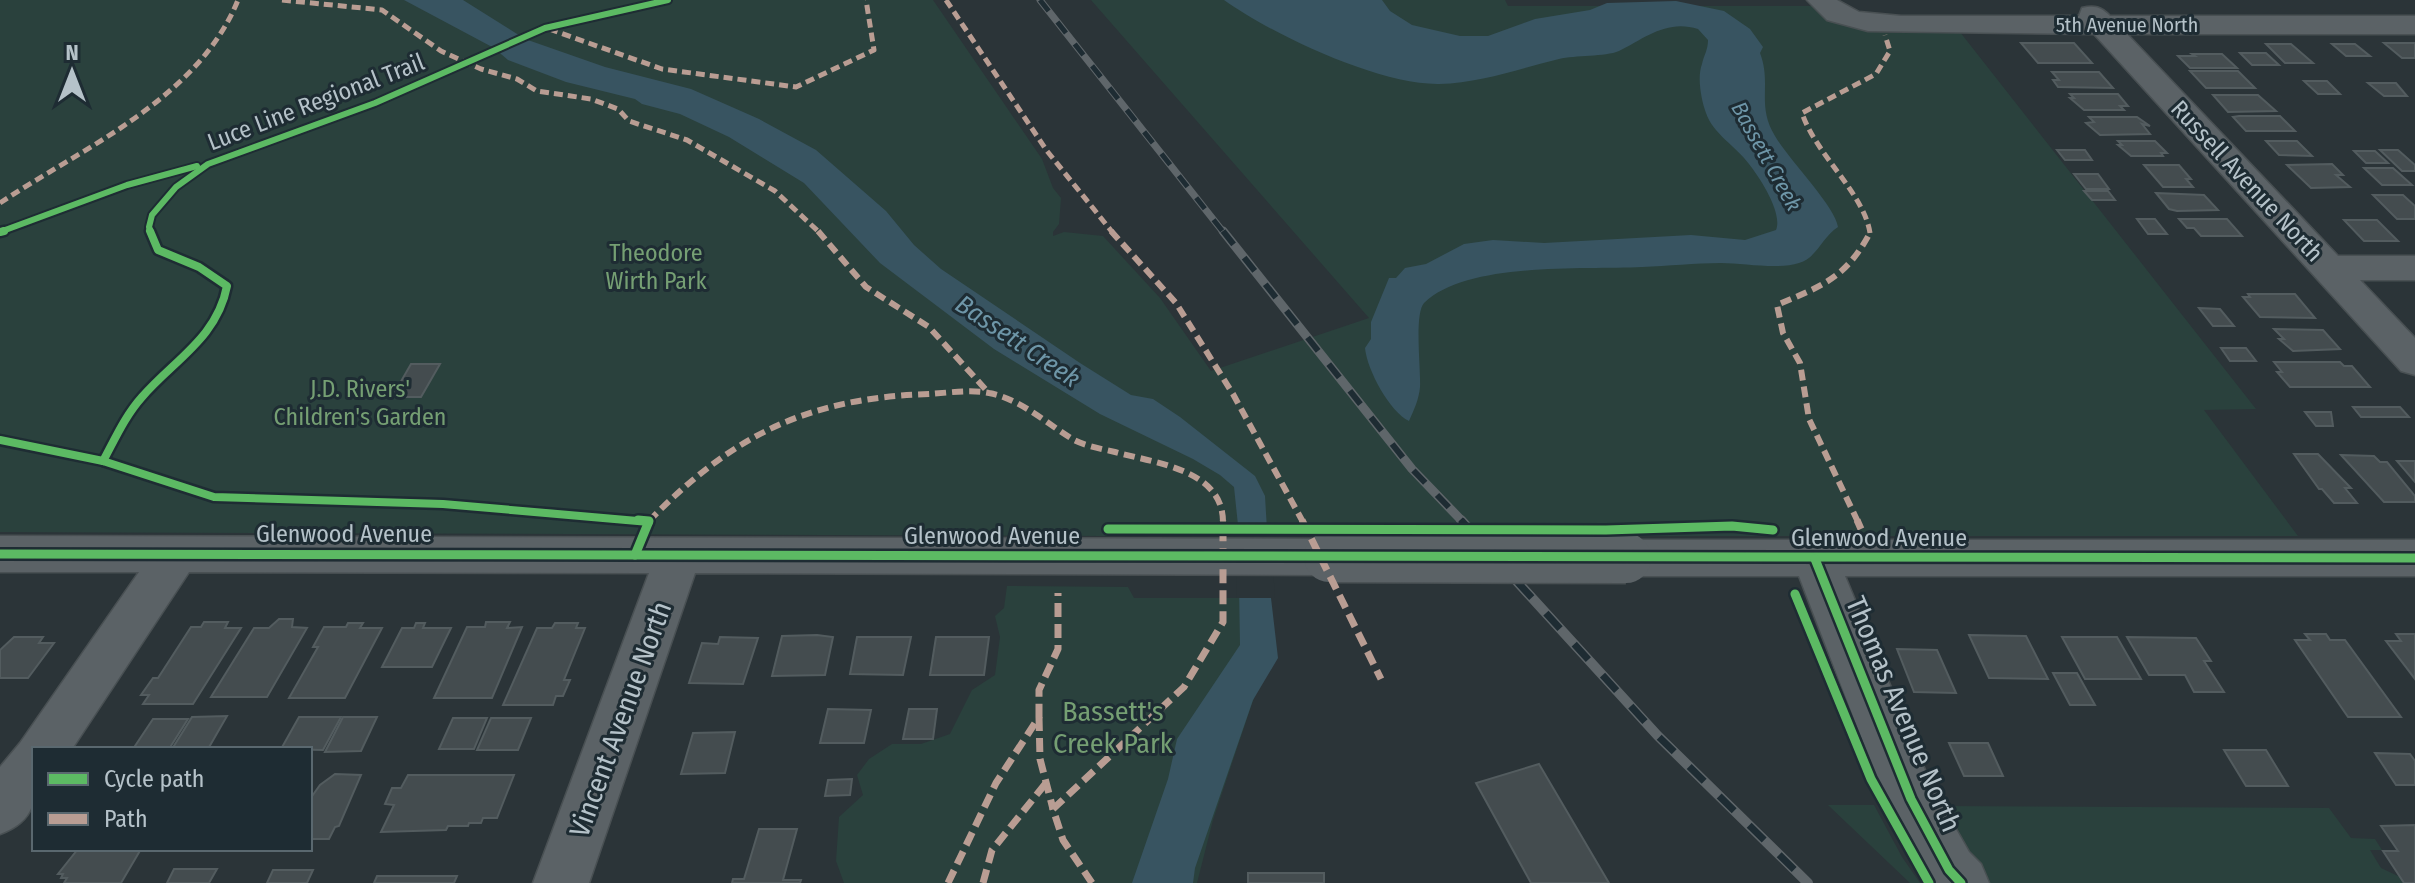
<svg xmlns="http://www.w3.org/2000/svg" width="2415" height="883" viewBox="0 0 2415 883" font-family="'Fira Sans Condensed',sans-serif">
  <rect width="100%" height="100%" fill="#2b3438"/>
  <g fill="#2a413d">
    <path d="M0,0H933L1042,159L1053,188L1061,198L1059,224L1053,232V236L1064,232L1103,236L1160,298L1211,371L1369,318L1091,0H1505L1508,6H1813C1858,41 1907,32 1960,32L2256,409L2204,410L2298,536H1610L1601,525L1107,524L1109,536L0,532Z"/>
    <polygon points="1007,586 1128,587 1134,598 1263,598 1268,656 1213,820 1197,883 844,883 836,861 839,817 863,795 857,775 869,759 892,744 921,744 950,734 972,690 995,675 1000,637 995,616 1004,608"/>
    <polygon points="1828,805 1874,805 1902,857 1920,883 1910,883"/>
    <polygon points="1938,806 2329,808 2351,838 2375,839 2382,850 2370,850 2381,868 2400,877 2404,883 1989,883"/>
  </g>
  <g fill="#385461">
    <polygon points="404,0 463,0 525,39 605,67 691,89 759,119 816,150 886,211 914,245 941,269 1080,363 1131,395 1153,399 1180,417 1255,476 1265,496 1271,598 1278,658 1253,700 1195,868 1193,883 1132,883 1168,779 1177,739 1240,645 1238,525 1234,487 1220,475 1193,459 1100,414 994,349 880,263 804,183 729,137 680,114 642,104 635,99 566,82 508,60 494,48"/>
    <path d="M1224,0H1382L1390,11L1412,25L1460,36H1488L1535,19L1590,10L1607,3L1676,1L1724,11L1750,29L1763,47L1760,53C1772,85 1756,105 1775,136C1788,159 1835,206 1838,227C1822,237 1817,258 1799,263C1778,270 1744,263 1721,263C1695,263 1668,266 1642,267C1585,270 1467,261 1424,303C1414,314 1421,369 1420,387C1419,399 1414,410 1409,421C1390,412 1367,370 1365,348L1371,339V322L1389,278H1396L1405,268L1426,264L1464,244L1493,240L1544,243L1691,235L1745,240L1776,230C1783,213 1760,178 1749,164C1736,146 1713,134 1706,113C1701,99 1697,77 1702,64C1704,55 1708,50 1708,40L1698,29C1667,19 1645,38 1619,51C1605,57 1575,55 1559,59C1518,69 1481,83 1439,84C1379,85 1273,35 1224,0Z"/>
  </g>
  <polygon fill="#2b3438" points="1234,525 1270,525 1275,598 1237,598"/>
  <g fill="#444c4f" stroke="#535c5f" stroke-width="2">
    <polygon points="2021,43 2074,43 2092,63 2038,63"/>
    <polygon points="2384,43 2415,43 2415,58 2402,58"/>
    <polygon points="2266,44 2291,44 2313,63 2285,63"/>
    <polygon points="2332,44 2355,44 2370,56 2346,56"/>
    <polygon points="2240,53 2266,53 2279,65 2252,65"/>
    <polygon points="2192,54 2222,54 2237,68 2190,68 2178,56 2195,56"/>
    <polygon points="2190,71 2238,71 2255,88 2206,88"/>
    <polygon points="2052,72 2099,72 2113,88 2058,87 2053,80 2059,80"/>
    <polygon points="2304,81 2327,81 2340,94 2318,94"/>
    <polygon points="2368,83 2396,83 2407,96 2384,96"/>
    <polygon points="2070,94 2118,94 2128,106 2120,106 2124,110 2084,110 2070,98 2074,98"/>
    <polygon points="2213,95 2258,95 2276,111 2228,112"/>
    <polygon points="2239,116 2280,116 2295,131 2246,131 2233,117"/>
    <polygon points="2089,117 2137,117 2150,126 2142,124 2150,134 2100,135 2086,123 2094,122"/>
    <polygon points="2118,141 2155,141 2167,153 2161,153 2163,156 2131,156 2118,145 2122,145"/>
    <polygon points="2266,141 2297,141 2312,156 2279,155"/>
    <polygon points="2057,150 2085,150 2092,160 2065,160"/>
    <polygon points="2380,150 2398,150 2415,165 2415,171 2402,171"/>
    <polygon points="2354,151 2375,151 2388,163 2366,163"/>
    <polygon points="2332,164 2343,175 2336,175 2350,187 2311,188 2287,165"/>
    <polygon points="2144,165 2179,165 2191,179 2186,179 2193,187 2163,187"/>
    <polygon points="2364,168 2393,168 2412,185 2382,185"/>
    <polygon points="2074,174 2098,174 2109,189 2086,189"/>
    <polygon points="2084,191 2108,191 2115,200 2092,200"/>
    <polygon points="2156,193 2204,195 2218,210 2177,211 2169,209"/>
    <polygon points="2373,195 2403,195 2415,206 2415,219 2397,219"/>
    <polygon points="2137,219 2155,219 2167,234 2148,234"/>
    <polygon points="2179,219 2227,219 2242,236 2201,236 2194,228 2187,228"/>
    <polygon points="2344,220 2377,220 2398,241 2364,241"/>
    <polygon points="2248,294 2295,294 2315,318 2260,317 2243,297 2250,297"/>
    <polygon points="2199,308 2220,309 2234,326 2213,326"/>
    <polygon points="2274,329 2323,330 2340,349 2293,351 2279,339 2284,339"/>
    <polygon points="2221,348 2246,348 2256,361 2230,361"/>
    <polygon points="2274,362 2340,362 2344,366 2352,366 2370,387 2290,387 2277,372 2282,372"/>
    <polygon points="411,364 440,364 421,397 392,397"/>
    <polygon points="2353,407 2400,407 2409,417 2361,417"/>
    <polygon points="2305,412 2331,412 2333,426 2316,426"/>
    <polygon points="2294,454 2318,454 2351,488 2345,488 2357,503 2334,503 2322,489 2319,489"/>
    <polygon points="2341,455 2374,456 2380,462 2387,462 2415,496 2415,502 2384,502"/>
    <polygon points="2397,461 2415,461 2415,482"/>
    <polygon points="279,619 293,619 292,627 307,628 267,697 211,697 254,628 269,628"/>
    <polygon points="204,622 228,622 225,628 241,628 193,704 143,704 149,695 141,695 153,678 158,678 191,627 201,627"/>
    <polygon points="486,622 510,622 507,628 522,627 492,698 434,698 467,627 485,627"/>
    <polygon points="348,623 363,623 360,628 382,628 345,698 289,698 318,647 313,647 324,627 346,627"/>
    <polygon points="416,623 425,623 423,628 451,628 432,667 382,667 402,628 414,628"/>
    <polygon points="555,623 578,623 576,628 585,628 564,680 570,680 563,696 556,696 553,705 503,705 537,628 552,628"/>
    <polygon points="2305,634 2326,634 2330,640 2345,640 2401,717 2348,717 2295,640 2310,640"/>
    <polygon points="2396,634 2415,634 2415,679 2386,641 2401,641"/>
    <polygon points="817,635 833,637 825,675 772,676 782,636"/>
    <polygon points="1969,635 2026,636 2048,679 1989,678"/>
    <polygon points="14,637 43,637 39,643 54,643 28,678 0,678 0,650"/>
    <polygon points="720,637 758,638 743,684 689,683 702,643 718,644"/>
    <polygon points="857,637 911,637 903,675 850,674"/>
    <polygon points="936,637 989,637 984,675 930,675"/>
    <polygon points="2062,637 2117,637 2141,679 2085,679"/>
    <polygon points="2127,637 2196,638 2211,661 2204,661 2224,692 2194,692 2185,675 2149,675"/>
    <polygon points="1897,649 1937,650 1956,693 1914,692"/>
    <polygon points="2053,673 2077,673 2095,705 2070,705"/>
    <polygon points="828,709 871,710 864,743 820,743"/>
    <polygon points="909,709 937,709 933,739 903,739"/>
    <polygon points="227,716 208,749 172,749 192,717"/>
    <polygon points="299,717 341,717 323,750 281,749"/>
    <polygon points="343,717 377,717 361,751 325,752"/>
    <polygon points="453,718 487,718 474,749 439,749"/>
    <polygon points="491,718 531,718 518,750 477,750"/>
    <polygon points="153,719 188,719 169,749 133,749"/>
    <polygon points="735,732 725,773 681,774 693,733"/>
    <polygon points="1949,743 1988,743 2003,776 1964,776"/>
    <polygon points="2224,750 2266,750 2288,786 2246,786"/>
    <polygon points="2375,753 2410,754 2415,761 2415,785 2396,785"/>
    <polygon points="1539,764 1609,883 1531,883 1476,783"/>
    <polygon points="335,774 361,775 339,826 335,827 329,839 310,839 310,799 320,785"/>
    <polygon points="408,775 514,775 497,818 483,818 481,823 469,823 468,826 448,826 446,830 381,832 394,805 385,804 392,788 401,788"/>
    <polygon points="852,779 850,795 825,796 828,780"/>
    <polygon points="2415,825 2415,883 2404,883 2383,851 2398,851 2381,826"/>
    <polygon points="759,829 797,829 783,880 801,880 800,883 732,883 733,879 744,879"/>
    <polygon points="78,849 141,849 121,883 64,883 67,878 61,878 63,874 58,874"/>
    <polygon points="174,869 217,869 209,883 167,883"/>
    <polygon points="273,870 313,870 307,883 267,883"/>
    <rect x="1248" y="873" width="76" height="10"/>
    <polygon points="377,876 457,876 454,883 374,883"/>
  </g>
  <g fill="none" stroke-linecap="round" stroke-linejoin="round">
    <defs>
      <g id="minor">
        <path d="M1807,0H1837L1859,12L1901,16H2079L2082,8C2095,5 2101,7 2110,16H2415V34H2127L2338,256H2415V280H2360L2415,338V375L2401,371L2094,34L1868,31L1827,20Z"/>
        <path d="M0,536L1329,539L1345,544L1352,557L1345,570L1329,575L695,573L589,883H533L649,573L189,572L72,749H34C34,788 44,818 0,834V767L20,743L139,572H0Z"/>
        <polygon points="1626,540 2415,540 2415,576 1845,576 1932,787 1969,852 1981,864 1989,883 1927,883 1885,799 1799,576 1626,576 1610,571 1603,558 1610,545"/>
      </g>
    </defs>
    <use href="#minor" stroke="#495053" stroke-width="3"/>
    <use href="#minor" fill="#5b6266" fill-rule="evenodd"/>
    <defs>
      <polyline id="rail-far2" points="1040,0 1224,233"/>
      <polyline id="rail-far1" points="1223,231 1412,469 1463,522"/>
      <polyline id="rail" points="1461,520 1658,736 1808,883"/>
    </defs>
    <use href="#rail-far2" stroke="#5f666a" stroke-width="7"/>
    <use href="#rail-far1" stroke="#5f666a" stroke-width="9"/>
    <use href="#rail" stroke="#5f666a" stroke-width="10"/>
    <use href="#rail-far2" stroke="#1e2c33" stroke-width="5" stroke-dasharray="14" stroke-linecap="butt"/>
    <use href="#rail-far1" stroke="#1e2c33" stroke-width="6" stroke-dasharray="17" stroke-linecap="butt"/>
    <use href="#rail" stroke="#1e2c33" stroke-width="7" stroke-dasharray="21" stroke-linecap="butt"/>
    <defs>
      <polyline id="minor-bridge" points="1329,557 1626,558"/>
    </defs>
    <use href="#minor-bridge" stroke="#495053" stroke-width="53" stroke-linecap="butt"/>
    <use href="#minor-bridge" stroke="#5b6266" stroke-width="50"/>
    <g stroke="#b99d93" stroke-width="5" stroke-dasharray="9 5" stroke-linecap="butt">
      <polyline points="282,0 382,10 441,51 481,69 517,79 537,91 591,99 618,109 629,121 687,140 775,191 820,233"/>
      <polyline points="946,0 1047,151 1113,233"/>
      <polyline points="549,29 662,69 796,87 874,50 866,0"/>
      <path d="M0,203C84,147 198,99 238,0"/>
      <path d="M1870,233C1864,193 1816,155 1802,113L1876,74L1890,51L1885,35"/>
    </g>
    <g stroke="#b99d93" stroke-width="6" stroke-dasharray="11 6" stroke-linecap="butt">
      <polyline points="818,231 866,287 929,327 988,392"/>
      <polyline points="1111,231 1176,303 1233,394 1303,522"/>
      <path d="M649,521C733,435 807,398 929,394C947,393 971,389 989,393C1021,399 1047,424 1074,440C1086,446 1102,449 1115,452C1154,463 1223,469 1223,522"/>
      <path d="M1858,522L1809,419L1800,363L1783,333L1777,305C1824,285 1846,278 1871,231"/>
    </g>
    <g stroke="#b99d93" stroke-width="7" stroke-dasharray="14 7" stroke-linecap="butt">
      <polyline points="1302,520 1381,679"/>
      <polyline points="1857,520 1861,529"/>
      <polyline points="1039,717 1040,759 1053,809"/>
      <polyline points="948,883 996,783 1039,717 1039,690 1058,649 1058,593"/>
      <polyline points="983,883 992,850 1046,783"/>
      <polyline points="1092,883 1063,840 1053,809 1184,687 1223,622 1223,520"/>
    </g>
    <defs>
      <g id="cycleway-far2">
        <polyline points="0,232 127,185 197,166"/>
        <polyline points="151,233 149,227 152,215 176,187 208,164 375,103 545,28 668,0"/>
      </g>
      <g id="cycleway-far1">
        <polyline points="0,232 4,231"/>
        <polyline points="0,440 103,461 214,497 443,504 649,522"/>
        <path d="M103,461C115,439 125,416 142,397C174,360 217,338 227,286L199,267L158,250L150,231"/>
      </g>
      <g id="cycleway">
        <polyline points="1108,529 1606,530 1732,526 1773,530"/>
        <polyline points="0,554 2415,558"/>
        <polyline points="635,555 649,521 638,520"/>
        <polyline points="1815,559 1911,799 1949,870 1961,883"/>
        <polyline points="1795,594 1871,779 1929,883"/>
      </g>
    </defs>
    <use href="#cycleway-far2" stroke="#1e2c33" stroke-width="10"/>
    <use href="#cycleway-far1" stroke="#1e2c33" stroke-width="13"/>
    <use href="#cycleway" stroke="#1e2c33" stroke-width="14"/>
    <use href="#cycleway-far2" stroke="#5cba63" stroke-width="6"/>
    <use href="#cycleway-far1" stroke="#5cba63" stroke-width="8"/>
    <use href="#cycleway" stroke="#5cba63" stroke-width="9"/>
  </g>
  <g text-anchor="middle" stroke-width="6" stroke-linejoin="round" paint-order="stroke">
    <g font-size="20" fill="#b5c2c9" stroke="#1e2c33">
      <text x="2127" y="32">5th Avenue North</text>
    </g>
    <g font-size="22" font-style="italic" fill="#6e96a8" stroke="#1e2c33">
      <text transform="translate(1767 156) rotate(61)" y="8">Bassett Creek</text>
    </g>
    <g font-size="24" fill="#b5c2c9" stroke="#1e2c33">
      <text transform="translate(316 102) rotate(-21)" y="8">Luce Line Regional Trail</text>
      <text transform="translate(2247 181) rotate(47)" y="8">Russell Avenue North</text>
      <text x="344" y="542">Glenwood Avenue</text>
      <text x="992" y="544">Glenwood Avenue</text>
      <text x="1879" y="546">Glenwood Avenue</text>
    </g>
    <g font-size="24" fill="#759f73" stroke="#1e2c33">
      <text x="656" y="261">Theodore<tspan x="656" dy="28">Wirth Park</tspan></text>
      <text x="360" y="397">J.D. Rivers'<tspan x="360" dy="28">Children's Garden</tspan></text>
    </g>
    <g font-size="26" font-style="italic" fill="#6e96a8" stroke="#1e2c33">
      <text transform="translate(1018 341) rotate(34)" y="9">Bassett Creek</text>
    </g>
    <g font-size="28" fill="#759f73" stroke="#1e2c33">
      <text x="1113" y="721">Bassett's<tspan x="1113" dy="32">Creek Park</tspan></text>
    </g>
    <g font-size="28" fill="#b5c2c9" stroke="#1e2c33">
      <text transform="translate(1904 714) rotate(67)" y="10">Thomas Avenue North</text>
      <text transform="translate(620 719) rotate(-70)" y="10">Vincent Avenue North</text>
    </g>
  </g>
  <rect x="32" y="747" width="280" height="104" fill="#1e2c33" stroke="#5a686f" stroke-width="2"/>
  <rect x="48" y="773" width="40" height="12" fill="#5cba63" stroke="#5a686f" stroke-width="2"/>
  <text x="104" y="787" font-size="24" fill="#b5c2c9">Cycle path</text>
  <rect x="48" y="813" width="40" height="12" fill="#b99d93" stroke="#5a686f" stroke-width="2"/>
  <text x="104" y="827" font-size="24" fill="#b5c2c9">Path</text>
  <g transform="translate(72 72)" stroke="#1e2c33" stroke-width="6" paint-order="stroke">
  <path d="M0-6L14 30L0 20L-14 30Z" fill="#b5c2c9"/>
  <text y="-12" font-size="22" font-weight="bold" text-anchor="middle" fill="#b5c2c9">N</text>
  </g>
</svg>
